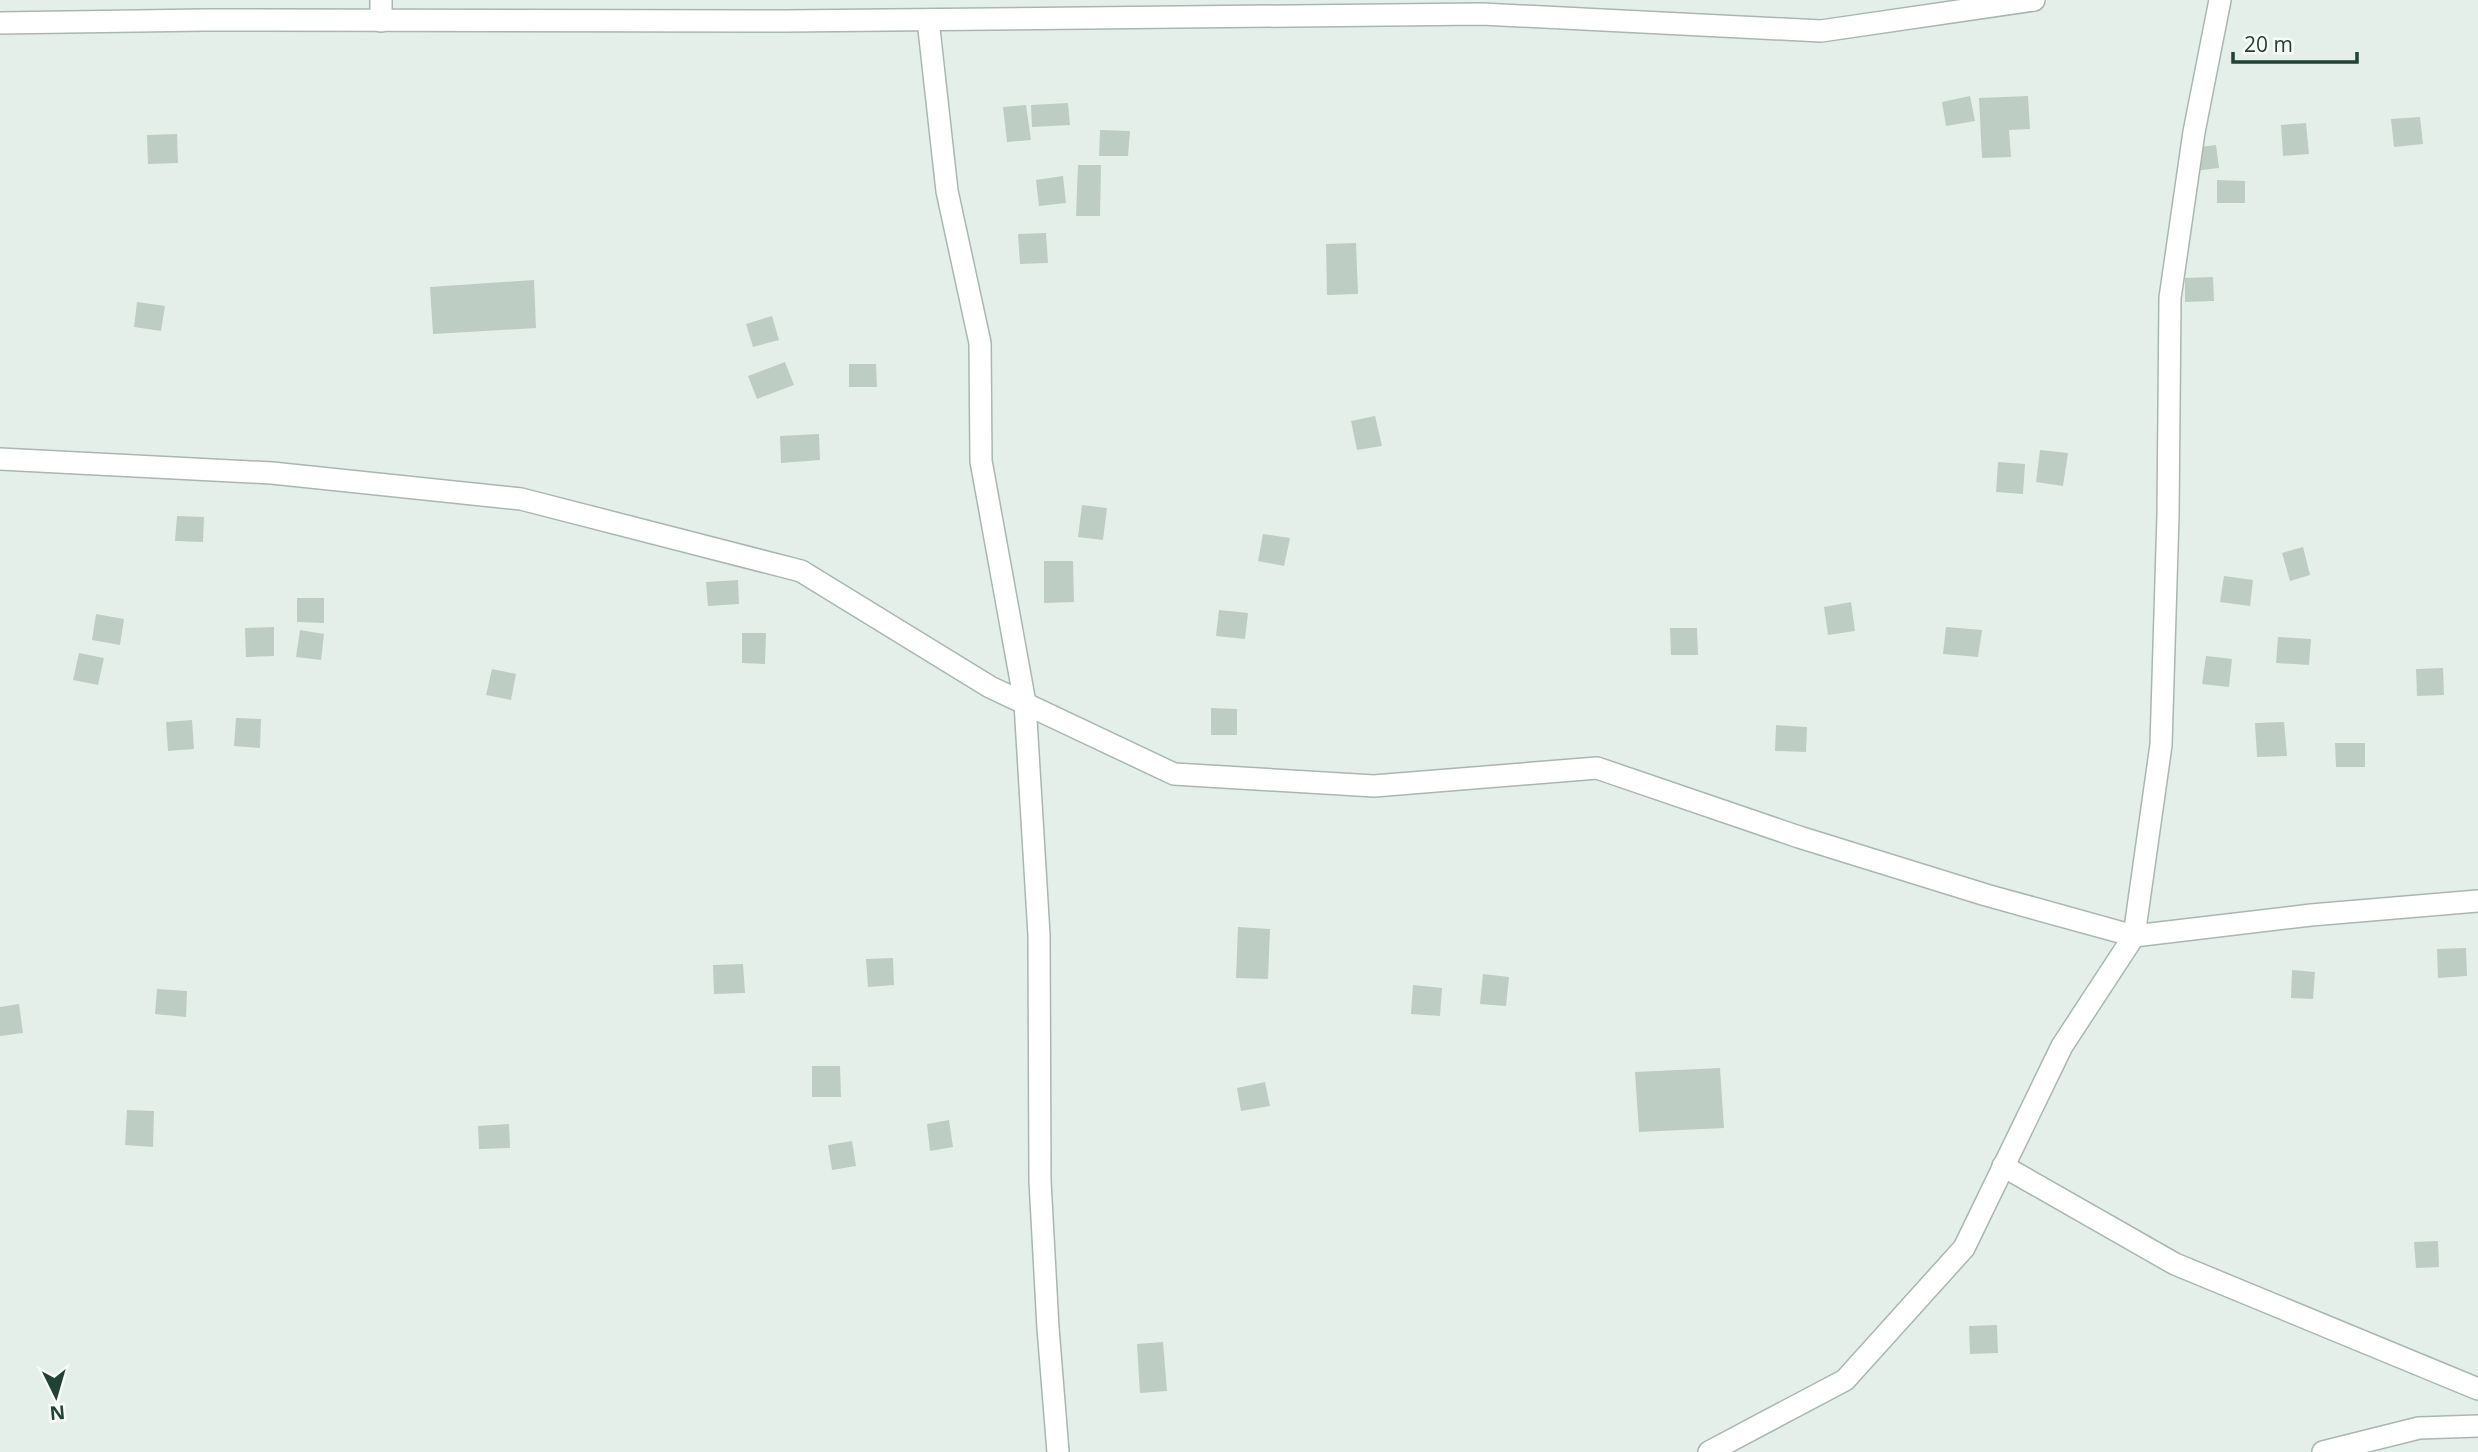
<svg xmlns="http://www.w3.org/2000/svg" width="2478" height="1452" viewBox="0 0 2478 1452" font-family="'Open Sans',sans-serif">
  <rect width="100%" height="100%" fill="#e5efe9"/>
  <g fill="#bdcdc4">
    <polygon points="1970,96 1975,121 1946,126 1942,102"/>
    <polygon points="2028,96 2030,129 2009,130 2011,157 1982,158 1979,98"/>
    <polygon points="1068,103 1070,125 1032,127 1031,105"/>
    <polygon points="1026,105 1031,140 1007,142 1003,107"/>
    <polygon points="2420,117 2423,144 2394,147 2391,119"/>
    <polygon points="2306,123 2309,154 2283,156 2281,125"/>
    <polygon points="1100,130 1130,131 1128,156 1099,156"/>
    <polygon points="177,134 178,163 148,164 147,135"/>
    <polygon points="2216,145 2219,168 2194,171 2192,148"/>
    <polygon points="1078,165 1101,165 1100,216 1076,216"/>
    <polygon points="1063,176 1066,203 1039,206 1036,180"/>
    <polygon points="2217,180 2245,181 2245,203 2217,203"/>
    <polygon points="1046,233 1048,263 1020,264 1018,234"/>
    <polygon points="1356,243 1358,294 1327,295 1326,244"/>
    <polygon points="2213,277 2214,301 2185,302 2185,278"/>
    <polygon points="534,280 536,328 433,334 430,287"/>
    <polygon points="137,302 165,306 161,331 134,327"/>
    <polygon points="772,316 779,340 753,347 746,324"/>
    <polygon points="785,362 794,385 757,399 748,376"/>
    <polygon points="849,364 876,364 877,387 849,387"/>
    <polygon points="1375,416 1382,446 1357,450 1351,421"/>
    <polygon points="819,434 820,460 781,463 780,436"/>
    <polygon points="2040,450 2068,453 2063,486 2036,482"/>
    <polygon points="1998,462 2025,464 2023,494 1996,492"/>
    <polygon points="1082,505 1107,508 1103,540 1078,537"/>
    <polygon points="177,516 204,517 203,542 175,541"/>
    <polygon points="1263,534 1290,538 1284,566 1258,561"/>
    <polygon points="2303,547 2310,575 2290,581 2282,553"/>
    <polygon points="1044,561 1073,561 1074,602 1044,603"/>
    <polygon points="2224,576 2253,580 2250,606 2220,602"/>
    <polygon points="738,580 739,604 708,606 706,582"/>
    <polygon points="297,598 324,598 324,623 297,622"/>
    <polygon points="1851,602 1855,631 1828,635 1824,607"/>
    <polygon points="1219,610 1248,613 1245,639 1216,636"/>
    <polygon points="96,614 124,619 120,645 92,640"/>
    <polygon points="274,627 274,656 246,657 245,628"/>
    <polygon points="1946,627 1982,630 1978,657 1943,654"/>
    <polygon points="1670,628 1697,628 1698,655 1671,655"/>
    <polygon points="300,630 324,634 321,660 296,657"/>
    <polygon points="742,633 766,633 765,664 742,663"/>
    <polygon points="2278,637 2311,639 2309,665 2276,663"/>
    <polygon points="79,653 104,658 98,685 73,680"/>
    <polygon points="2206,656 2232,659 2229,687 2202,684"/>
    <polygon points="2443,668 2444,695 2417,696 2416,669"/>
    <polygon points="492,669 516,674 511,700 486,695"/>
    <polygon points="1211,708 1237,709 1237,735 1211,735"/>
    <polygon points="236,718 261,719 260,748 234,746"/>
    <polygon points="192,720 194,749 168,751 166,722"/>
    <polygon points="2284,722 2287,756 2257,757 2255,723"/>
    <polygon points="1776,725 1807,727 1806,752 1775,751"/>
    <polygon points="2335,743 2365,743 2365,767 2336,767"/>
    <polygon points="1238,927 1270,929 1268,979 1236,978"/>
    <polygon points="2466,948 2467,976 2438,978 2437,949"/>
    <polygon points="893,958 894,985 868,987 866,959"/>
    <polygon points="743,964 745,993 714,994 713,965"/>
    <polygon points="2292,970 2315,972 2313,999 2291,998"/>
    <polygon points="1483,974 1509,977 1506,1006 1480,1004"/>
    <polygon points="1413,985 1442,988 1440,1016 1411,1014"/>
    <polygon points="157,989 187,991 186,1017 155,1014"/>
    <polygon points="19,1004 23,1033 0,1036 0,1007"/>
    <polygon points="812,1066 840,1066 841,1097 812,1097"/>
    <polygon points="1720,1068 1724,1128 1639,1132 1635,1072"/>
    <polygon points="1265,1082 1270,1106 1241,1111 1237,1088"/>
    <polygon points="127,1110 154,1111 153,1147 125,1145"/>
    <polygon points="949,1120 953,1147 930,1151 927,1124"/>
    <polygon points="509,1124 510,1148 479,1149 478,1126"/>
    <polygon points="852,1141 856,1166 832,1170 828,1145"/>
    <polygon points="2438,1241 2439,1267 2416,1268 2414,1242"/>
    <polygon points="1997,1325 1998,1353 1970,1354 1969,1326"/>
    <polygon points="1163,1342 1167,1391 1140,1393 1137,1344"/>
  </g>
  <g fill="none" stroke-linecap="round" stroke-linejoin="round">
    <defs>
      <g id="minor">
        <polyline points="928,20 947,191 980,343 981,461 1025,703 1039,935 1040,1181 1048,1328 1058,1452"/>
        <polyline points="381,21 381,0"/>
        <polyline points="0,23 205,20 785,21 1482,14 1821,31 2034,0"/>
        <polyline points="0,459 272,473 521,499 801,571 990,687 1174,774 1374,786 1597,768 1799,837 1986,895 2134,936 2311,915 2478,901"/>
        <polyline points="2003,1166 2175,1264 2478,1389"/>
        <polyline points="1709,1452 1845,1380 1964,1248 2062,1046 2134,936 2161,745 2168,515 2170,298 2194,132 2220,0"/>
        <polyline points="2323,1452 2419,1428 2478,1426"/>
      </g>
    </defs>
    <use href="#minor" stroke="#a7b8b0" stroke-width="24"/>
    <use href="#minor" stroke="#fff" stroke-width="21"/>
  </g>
  <g transform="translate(56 1396) rotate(175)" stroke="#f6fbf8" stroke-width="5" paint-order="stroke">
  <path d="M0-5L12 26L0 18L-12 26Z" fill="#234236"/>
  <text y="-10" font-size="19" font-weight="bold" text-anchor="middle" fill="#234236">N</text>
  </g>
  <path d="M2233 52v10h124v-10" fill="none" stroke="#234236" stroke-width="3.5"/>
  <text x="2244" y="52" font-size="21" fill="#234236" stroke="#f6fbf8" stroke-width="5" paint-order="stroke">20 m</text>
</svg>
